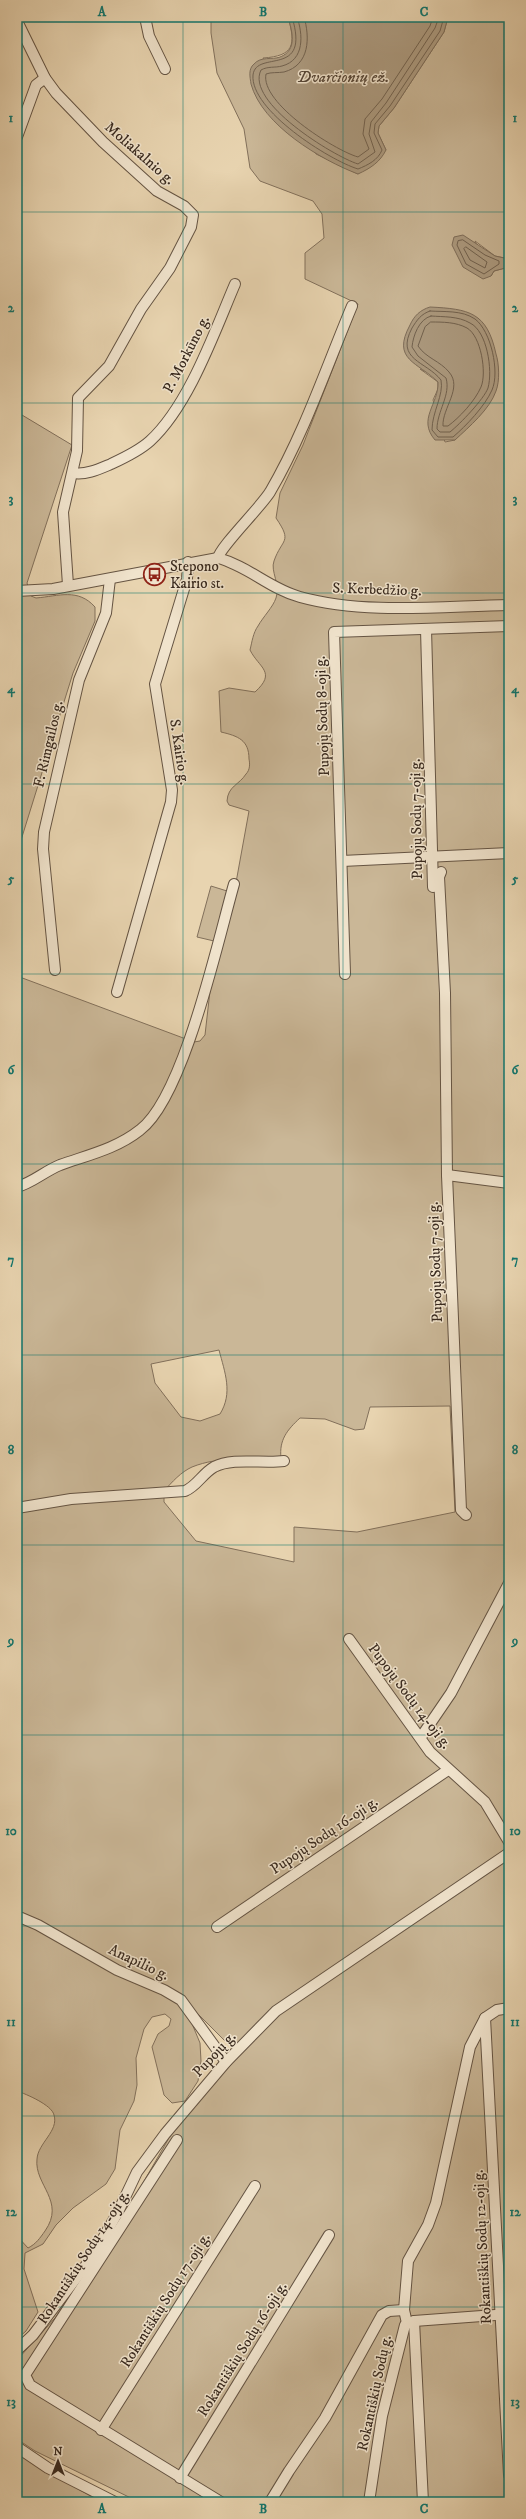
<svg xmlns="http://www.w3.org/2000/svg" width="526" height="2519" viewBox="0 0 526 2519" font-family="'IM FELL DW Pica',serif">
  <rect width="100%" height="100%" fill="#e8d4b0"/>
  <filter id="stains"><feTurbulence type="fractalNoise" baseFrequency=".005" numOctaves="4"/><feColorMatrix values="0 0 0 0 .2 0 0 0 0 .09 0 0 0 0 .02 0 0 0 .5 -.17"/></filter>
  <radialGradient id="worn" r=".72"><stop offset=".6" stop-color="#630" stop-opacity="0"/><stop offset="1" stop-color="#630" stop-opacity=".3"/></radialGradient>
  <g fill="#cab797" stroke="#82705b" fill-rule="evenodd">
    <path d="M211,17H288C296,45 294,56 263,58L316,154L358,174L386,150L378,133L379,126L394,108L444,32L448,17H509V259L495,256L475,241L491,276L494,271L509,267V2502H139L35,2451L17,2439V2360L55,2318L136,2195L173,2131L238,2054L197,2013L188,2014L200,2043L201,2061L198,2081L185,2101L172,2103L164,2095L152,2047L158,2034L169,2026L171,2019L165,2014L152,2017L144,2029L136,2058L137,2085L134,2101L120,2130L115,2169L106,2184L73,2208L56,2225L43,2244L25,2253L24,2269L38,2312L26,2331L17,2339V2236L28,2248C36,2244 40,2238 45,2231C66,2201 34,2185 37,2159C38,2143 59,2131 54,2115C52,2105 26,2094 17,2091V976L194,1042L200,1041L205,1035L210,991L235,888L249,811L229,805L227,801C228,786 239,785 246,774C250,770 250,764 249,759C249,740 238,736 221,732L219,691L229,688L255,692C277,672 259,668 250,650C252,642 253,633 258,626C263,617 273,607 276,598C281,585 270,571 274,561C282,538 293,543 276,518L280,493L303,445L358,304L305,279V253L324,238L322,214L313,201L260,181L250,168L244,129L217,73L211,33ZM420,369L490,402L455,440L445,442L433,400L438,389V382ZM219,1350C225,1373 233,1393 220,1414L200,1421L181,1417L155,1383L151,1364ZM450,1406L455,1512L357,1532L294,1527V1562L196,1541L164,1502V1491C172,1482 181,1472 192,1467C219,1456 253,1459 281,1458C279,1440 287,1430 300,1418L325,1419L355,1430L364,1429L370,1407Z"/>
    <path d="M17,412L72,445L27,583L31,596L36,598C59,596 78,588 95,607V621L73,673L17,853Z"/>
    <polygon points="211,886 227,891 214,941 197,937"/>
    <polygon points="17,2454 101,2502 17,2502"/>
  </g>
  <g fill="#ac9a7f" stroke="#7e6d59">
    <path d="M288,17H448L444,32L394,108L379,126L378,133L386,150C380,162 371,168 358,174C321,160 262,125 251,84C250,77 248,69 254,64C261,56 272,60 280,57C298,50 292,31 288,17Z"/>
    <polygon points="463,235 495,256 509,259 509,267 494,271 491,276 483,279 463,267 452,245 454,237"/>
    <path d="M430,307C469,309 487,312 496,354C499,363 500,381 496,391C490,409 469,427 455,440H435C417,419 439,404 438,382C418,362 391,360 410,325C414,316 420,310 430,307Z"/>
  </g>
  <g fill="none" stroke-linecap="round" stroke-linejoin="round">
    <g stroke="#72624f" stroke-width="1">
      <path d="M292,17C311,79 256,49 253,75C250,110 329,160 358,169C368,165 378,160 382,150L374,133L375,124L390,106L440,31L444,17"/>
      <path d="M297,17C303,34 305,60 282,66C275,68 268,66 261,70C245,102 333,156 358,164L375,152L369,134L371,122L386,103L435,28L439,17"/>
      <path d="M304,17C310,37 310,65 284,72C278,73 271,72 266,74C260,103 334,150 358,157L369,149L363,134L365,119L382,99L430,26L433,17"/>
      <polygon points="463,240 485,255 499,261 499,264 484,274 466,264 457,245 458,241"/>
      <polygon points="466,247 487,262 485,268 470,260 464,249"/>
      <path d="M430,311C444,312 462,310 475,319C491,331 500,372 492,390C485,406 466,426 453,437H438L432,430C432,412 444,395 441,380C426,361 395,360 412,328C417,320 421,314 430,311Z"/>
      <path d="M431,316C444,317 458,316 470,323C487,331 493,370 488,388C484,399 460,424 450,432H440L437,429C437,411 451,395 446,378L418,356L412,347C413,336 419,319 431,316Z"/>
      <path d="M431,322C443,322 456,322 467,328C481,336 487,373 481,387C475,401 459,418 448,426H443C442,408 463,388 449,372C440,361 426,358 418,346L425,327Z"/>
    </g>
    <defs>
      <g id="minor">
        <polyline points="145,17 149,36 165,69"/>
        <polyline points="17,21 45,78 56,93 103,142 157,191 184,206 193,215 191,227 170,268 141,309 109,366 78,398 77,451 63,512 68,585"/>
        <polyline points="17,137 36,85 45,78"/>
        <path d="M73,473C87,475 99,469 111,464C124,458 139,451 150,441C189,405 214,333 235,284"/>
        <path d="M218,558C220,547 260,508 270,492C304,434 326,368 352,306"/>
        <path d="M17,591L53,589L218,558C248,566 270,589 300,597C365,615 442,606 509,605"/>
        <polyline points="426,629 433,887"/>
        <polyline points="342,861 509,853"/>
        <polyline points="441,872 439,877 445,993 447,1175 461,1510 466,1515"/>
        <polyline points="55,970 43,849 44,832 79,680 106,613 110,579"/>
        <polyline points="345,974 334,632 509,626"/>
        <polyline points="117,992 171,802 172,790 155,684 187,579 188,562"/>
        <polyline points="447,1175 509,1183"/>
        <path d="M17,1187C32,1183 45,1171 60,1165C88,1155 116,1149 140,1130C184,1097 218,940 234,884"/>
        <path d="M17,1508L71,1499L185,1491C197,1486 202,1474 214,1467C233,1457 263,1464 284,1461"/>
        <polyline points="349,1639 430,1752 485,1802 509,1842"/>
        <polyline points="421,1737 451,1693 509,1583"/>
        <polyline points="17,1916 38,1925 117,1970 164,1990 181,2000 226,2062"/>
        <polyline points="217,1927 448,1770"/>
        <polyline points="485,2018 509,2475"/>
        <polyline points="177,2140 25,2375 30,2385 221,2502"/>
        <polyline points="414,2321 423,2502"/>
        <polyline points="407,2323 404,2310 408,2261 428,2225 436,2203 470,2047 485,2018 497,2010 509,2008"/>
        <polyline points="17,2350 33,2335 93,2256 118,2212 137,2172 165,2134 226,2062 276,2011 509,1853"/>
        <polyline points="101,2430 255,2186"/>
        <polyline points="17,2447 48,2468 115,2502"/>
        <polyline points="180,2478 329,2235"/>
        <polyline points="270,2502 289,2471 325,2418 382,2315 389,2311 404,2310"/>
        <polyline points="369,2502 382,2416 405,2325 414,2321 509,2314"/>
      </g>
    </defs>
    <use href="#minor" stroke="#655443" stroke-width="12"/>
    <use href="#minor" stroke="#f0e3cc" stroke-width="10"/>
  </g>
  <path fill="none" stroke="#0f766e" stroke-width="1" stroke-opacity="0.55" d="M183,17V2502M343,17V2502M17,212H509M17,403H509M17,593H509M17,784H509M17,974H509M17,1164H509M17,1355H509M17,1545H509M17,1735H509M17,1926H509M17,2116H509M17,2307H509"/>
  <defs>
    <symbol id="bus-ring" viewBox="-11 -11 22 22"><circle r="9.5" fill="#f0e3cc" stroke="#8f2418" stroke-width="1.5"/><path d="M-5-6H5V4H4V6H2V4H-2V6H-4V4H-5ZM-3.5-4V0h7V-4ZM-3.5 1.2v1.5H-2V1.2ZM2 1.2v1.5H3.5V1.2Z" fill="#8f2418"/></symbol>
  </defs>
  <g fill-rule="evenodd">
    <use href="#bus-ring" x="142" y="562" width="25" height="25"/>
  </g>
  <g text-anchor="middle" stroke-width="3" stroke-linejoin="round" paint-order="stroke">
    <g font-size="15" fill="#392a1f" stroke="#f0e3cc">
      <text transform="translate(140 153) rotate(41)" y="5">Moliakalnio g.</text>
      <text transform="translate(186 354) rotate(-63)" y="5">P. Morkūno g.</text>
      <text transform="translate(377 589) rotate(2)" y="5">S. Kerbedžio g.</text>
      <text transform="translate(322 716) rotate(-92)" y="5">Pupojų Sodų 8-oji g.</text>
      <text transform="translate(48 744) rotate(-77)" y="5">F. Rimgailos g.</text>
      <text transform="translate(180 752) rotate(81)" y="5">S. Kairio g.</text>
      <text transform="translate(416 819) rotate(-91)" y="5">Pupojų Sodų 7-oji g.</text>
      <text transform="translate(435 1262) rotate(-92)" y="5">Pupojų Sodų 7-oji g.</text>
      <text transform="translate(410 1696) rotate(53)" y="5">Pupojų Sodų 14-oji g.</text>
      <text transform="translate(324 1835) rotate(-34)" y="5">Pupojų Sodų 16-oji g.</text>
      <text transform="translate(139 1962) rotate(25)" y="5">Anapilio g.</text>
      <text transform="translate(214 2054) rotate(-47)" y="5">Pupojų g.</text>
      <text transform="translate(482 2247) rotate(-93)" y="5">Rokantiškių Sodų 12-oji g.</text>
      <text transform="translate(83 2257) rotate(-57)" y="5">Rokantiškių Sodų 14-oji g.</text>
      <text transform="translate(165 2300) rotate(-58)" y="5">Rokantiškių Sodų 17-oji g.</text>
      <text transform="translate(242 2349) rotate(-58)" y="5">Rokantiškių Sodų 16-oji g.</text>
      <text transform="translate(374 2393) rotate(-78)" y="5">Rokantiškių Sodų g.</text>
    </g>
    <g font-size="15" fill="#392a1f" stroke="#f0e3cc" text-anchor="start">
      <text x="170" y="571">Stepono<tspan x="170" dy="17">Kairio st.</tspan></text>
    </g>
    <g font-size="16" font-style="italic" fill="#564637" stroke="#f0e3cc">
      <text x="343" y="82">Dvarčionių ež.</text>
    </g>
  </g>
  <rect width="526" height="2519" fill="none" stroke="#e8d4b0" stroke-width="44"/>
  <g transform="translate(58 2461)" stroke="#f0e3cc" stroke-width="3" paint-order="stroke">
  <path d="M0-3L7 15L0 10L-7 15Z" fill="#392a1f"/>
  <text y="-6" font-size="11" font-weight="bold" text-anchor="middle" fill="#392a1f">N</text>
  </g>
  <rect x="22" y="22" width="482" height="2475" fill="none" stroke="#0f766e" stroke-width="1.5"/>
  <g font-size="13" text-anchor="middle" font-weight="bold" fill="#0f766e">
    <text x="102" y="16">A</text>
    <text x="263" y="16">B</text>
    <text x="424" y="16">C</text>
    <text x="11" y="122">1</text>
    <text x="515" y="122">1</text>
    <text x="11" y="312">2</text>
    <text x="515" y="312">2</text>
    <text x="11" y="503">3</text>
    <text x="515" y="503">3</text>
    <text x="11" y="693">4</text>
    <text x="515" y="693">4</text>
    <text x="11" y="883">5</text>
    <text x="515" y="883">5</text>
    <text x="11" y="1074">6</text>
    <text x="515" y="1074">6</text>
    <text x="11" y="1264">7</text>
    <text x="515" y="1264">7</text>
    <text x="11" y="1454">8</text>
    <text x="515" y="1454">8</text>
    <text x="11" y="1645">9</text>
    <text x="515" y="1645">9</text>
    <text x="11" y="1835">10</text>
    <text x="515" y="1835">10</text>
    <text x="11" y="2026">11</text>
    <text x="515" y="2026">11</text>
    <text x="11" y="2216">12</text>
    <text x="515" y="2216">12</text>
    <text x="11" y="2406">13</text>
    <text x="515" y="2406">13</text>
    <text x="102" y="2513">A</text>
    <text x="263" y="2513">B</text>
    <text x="424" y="2513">C</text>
  </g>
  <rect width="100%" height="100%" filter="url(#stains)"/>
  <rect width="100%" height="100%" fill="url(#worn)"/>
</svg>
